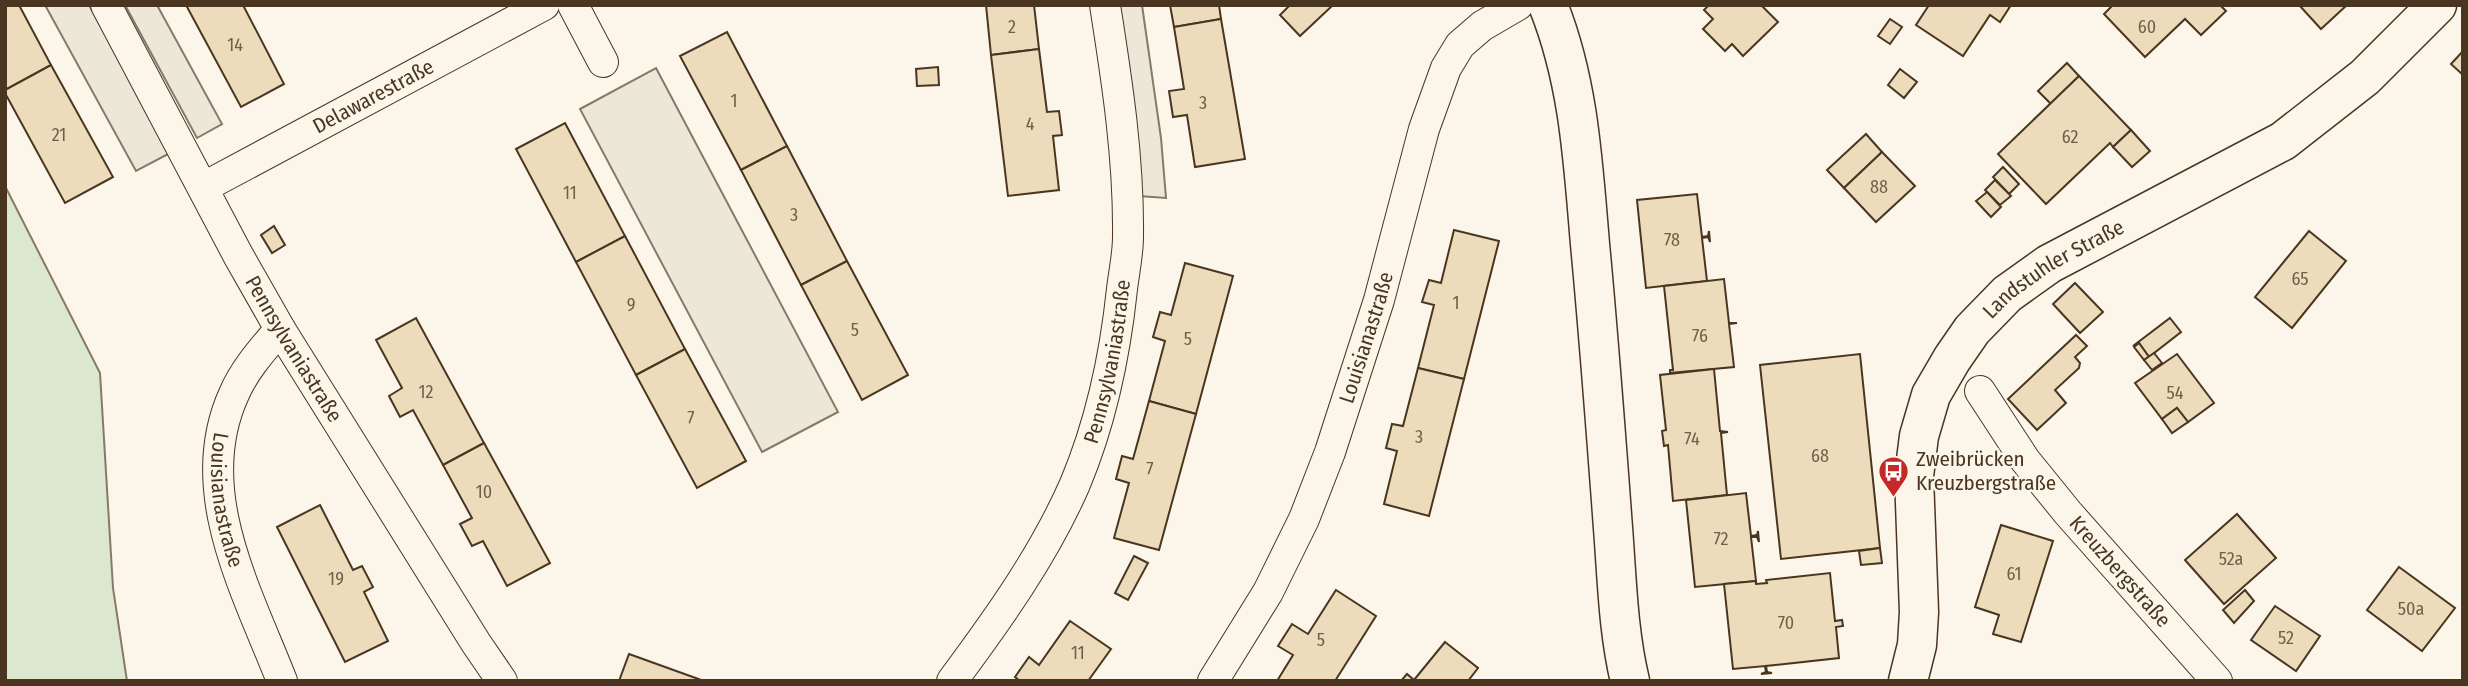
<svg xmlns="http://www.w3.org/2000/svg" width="2468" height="686" viewBox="0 0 2468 686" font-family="'Fira Sans Condensed',sans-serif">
  <rect width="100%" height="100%" fill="#fbf6e9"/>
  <polygon fill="#dce7d0" stroke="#887966" stroke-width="2" points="5,186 100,373 113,588 127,681 5,681"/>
  <g fill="#ede7d9" stroke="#887966" stroke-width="2">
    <polygon points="45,5 89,5 170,153 136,171"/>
    <polygon points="125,5 157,5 222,124 197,138"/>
    <polygon points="1118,5 1142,5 1161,138 1166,198 1139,196"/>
    <polygon points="656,68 838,412 762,452 580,109"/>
  </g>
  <g fill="#ecdcbc" stroke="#4a3520" stroke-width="2">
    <polygon points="5,5 19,5 51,65 5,90"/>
    <polygon points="186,5 243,5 284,84 241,107"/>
    <polygon points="986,5 1034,5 1039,49 991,55"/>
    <polygon points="1170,5 1219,5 1221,19 1174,27"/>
    <polygon points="1290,5 1333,5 1300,36 1280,15"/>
    <polygon points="1709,5 1761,5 1778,22 1743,56 1732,44 1725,51 1703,29 1713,19 1704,10"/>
    <polygon points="1929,5 2011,5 2000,22 1990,15 1963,56 1916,25"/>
    <polygon points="2113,5 2220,5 2226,11 2201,35 2185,19 2145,57 2104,14"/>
    <polygon points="2299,5 2347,5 2321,29"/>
    <polygon points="1221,19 1245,159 1195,167 1187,115 1173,117 1169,91 1184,89 1174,27"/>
    <polygon points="1890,19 1902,27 1890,44 1878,36"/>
    <polygon points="727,32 787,146 741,170 680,56"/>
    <polygon points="1039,49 1047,112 1059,111 1062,135 1053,136 1059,190 1008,196 991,55"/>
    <polygon points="2463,51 2463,75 2451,64"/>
    <polygon points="2067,63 2079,76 2051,104 2038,91"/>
    <polygon points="51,65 113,177 65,203 5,93 5,90"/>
    <polygon points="938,67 939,85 917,86 916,69"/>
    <polygon points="1900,69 1917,82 1904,98 1888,85"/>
    <polygon points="2079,76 2131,130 2113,147 2110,143 2046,204 1998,154"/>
    <polygon points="565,123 625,236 576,262 516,149"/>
    <polygon points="2131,130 2150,151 2132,167 2113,147"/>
    <polygon points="1866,134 1882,152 1844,188 1827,170"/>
    <polygon points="787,146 847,261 801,285 741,170"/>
    <polygon points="1882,152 1915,186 1876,222 1844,188"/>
    <polygon points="2003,167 2019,184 2009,194 1993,177"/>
    <polygon points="1995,180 2011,196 2000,205 1985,190"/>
    <polygon points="1987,192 2001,207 1991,217 1976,201"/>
    <polygon points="1697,194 1702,237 1708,236 1709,231 1710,242 1708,237 1702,238 1707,281 1646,288 1637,200"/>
    <polygon points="274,226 285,245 272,253 261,235"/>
    <polygon points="1454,230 1499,241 1464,379 1418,368 1434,305 1422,302 1429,280 1441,283"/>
    <polygon points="2309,231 2346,261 2292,328 2255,297"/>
    <polygon points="625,236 685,349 636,375 576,262"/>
    <polygon points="847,261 908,375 862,400 801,285"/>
    <polygon points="1185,263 1233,276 1196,414 1149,401 1165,341 1153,337 1160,312 1171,315"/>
    <polygon points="1724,279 1729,323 1737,323 1729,324 1734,367 1670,373 1670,370 1673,370 1664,286"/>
    <polygon points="2075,283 2103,312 2080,333 2053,304"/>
    <polygon points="416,318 484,443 443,465 413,410 400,417 389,396 402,388 376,340"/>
    <polygon points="2170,318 2181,332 2149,357 2139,343 2133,346"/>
    <polygon points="2076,335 2087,346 2075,357 2080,363 2079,368 2055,390 2066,403 2037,430 2008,399"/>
    <polygon points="2139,343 2149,357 2144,360 2134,347"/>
    <polygon points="685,349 746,461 697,488 636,375"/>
    <polygon points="2154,353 2162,363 2152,370 2144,360"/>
    <polygon points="1860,354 1880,548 1781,559 1760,365"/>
    <polygon points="2177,354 2214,403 2188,422 2177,408 2162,419 2135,383"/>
    <polygon points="1418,368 1464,379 1429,516 1384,504 1397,451 1386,448 1392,424 1403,426"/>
    <polygon points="1714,369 1720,431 1728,432 1721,433 1727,495 1673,501 1668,445 1664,446 1662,431 1666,430 1660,375"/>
    <polygon points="1149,401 1196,414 1159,550 1114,538 1129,483 1116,479 1122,456 1133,459"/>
    <polygon points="2177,408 2188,422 2172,433 2162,419"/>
    <polygon points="484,443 550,563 507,586 483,541 472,546 460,524 472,518 443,465"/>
    <polygon points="1746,493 1751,536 1757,535 1758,531 1759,542 1757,537 1751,537 1756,581 1695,587 1686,500"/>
    <polygon points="320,505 353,570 362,566 373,587 364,592 388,641 345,662 277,527"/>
    <polygon points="2237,514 2276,558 2224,604 2185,560"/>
    <polygon points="2001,525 2053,541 2021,642 1993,634 1999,615 1975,607"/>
    <polygon points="1880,548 1882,563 1861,565 1859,551"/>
    <polygon points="1134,556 1148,563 1128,600 1115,593"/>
    <polygon points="2399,567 2455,608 2422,651 2367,610"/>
    <polygon points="1830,573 1835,621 1842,620 1843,626 1836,627 1839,658 1766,666 1767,672 1772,673 1761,674 1766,672 1765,666 1733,669 1724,584 1756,581 1756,584 1767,583 1766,580"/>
    <polygon points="1336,590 1376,616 1335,681 1277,681 1293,655 1278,646 1292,624 1308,634"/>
    <polygon points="2245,590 2254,601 2234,623 2223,610"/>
    <polygon points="2275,606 2320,636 2296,671 2251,640"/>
    <polygon points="1070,621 1111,649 1088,681 1020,681 1015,677 1029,657 1039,665"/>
    <polygon points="1445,642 1478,668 1468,681 1401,681 1407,674 1414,680"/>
    <polygon points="629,654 704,681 619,681"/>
  </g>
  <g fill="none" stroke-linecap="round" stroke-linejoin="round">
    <defs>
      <g id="street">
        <path id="s1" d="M106,5L238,255L280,329L476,643L502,681"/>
        <polyline points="573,5 603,62"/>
        <path id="s2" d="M204,187L544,5"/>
        <path id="s3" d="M280,329C263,349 244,370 234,394C190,490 247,591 282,681"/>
        <path id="s4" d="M1980,391L2025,460L2068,513L2217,681"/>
        <path id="s5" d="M952,681C998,619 1044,555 1075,484C1101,422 1115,356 1122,289C1124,272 1128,254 1128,237C1129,159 1117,81 1105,5"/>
        <path id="s6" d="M1213,681L1268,592L1304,519L1330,452L1379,300L1424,129L1446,68L1460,45L1482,26L1518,5"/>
      </g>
      <g id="secondary">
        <path d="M1548,5C1579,82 1583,162 1590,244C1599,339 1606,433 1613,528C1617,579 1618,631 1630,681"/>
        <path id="s7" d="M1908,681L1917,645L1919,612L1914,476L1919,436L1931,395L1952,359L1972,330L2007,294L2049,264L2283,141L2365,77L2437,5"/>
      </g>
    </defs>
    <use href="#street" stroke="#4a3520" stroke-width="32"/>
    <use href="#secondary" stroke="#4a3520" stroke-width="41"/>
    <use href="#street" stroke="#fbf6e9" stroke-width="30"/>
    <use href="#secondary" stroke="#fbf6e9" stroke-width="38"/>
  </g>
  <defs>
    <symbol id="bus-pin" viewBox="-11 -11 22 30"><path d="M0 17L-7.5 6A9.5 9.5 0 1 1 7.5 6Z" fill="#c62828" stroke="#fbf6e9"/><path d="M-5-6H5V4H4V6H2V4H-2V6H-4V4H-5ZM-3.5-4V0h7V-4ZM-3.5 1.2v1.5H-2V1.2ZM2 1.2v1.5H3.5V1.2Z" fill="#fff"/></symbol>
  </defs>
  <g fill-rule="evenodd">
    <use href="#bus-pin" x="1876" y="454" width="35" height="47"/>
  </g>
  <g text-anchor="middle" stroke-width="5" stroke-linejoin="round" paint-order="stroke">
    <g font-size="18" fill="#725f47">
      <text x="1012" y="33">2</text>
      <text x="2147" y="33">60</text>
      <text x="235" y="51">14</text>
      <text x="734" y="107">1</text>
      <text x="1203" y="109">3</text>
      <text x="1030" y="130">4</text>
      <text x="59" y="141">21</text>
      <text x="2070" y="143">62</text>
      <text x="1879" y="193">88</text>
      <text x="570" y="199">11</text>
      <text x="794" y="221">3</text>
      <text x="1672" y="246">78</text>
      <text x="2300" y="285">65</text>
      <text x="1456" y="309">1</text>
      <text x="631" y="311">9</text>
      <text x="855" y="336">5</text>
      <text x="1700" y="342">76</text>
      <text x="1188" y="345">5</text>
      <text x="426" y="398">12</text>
      <text x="2175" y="399">54</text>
      <text x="691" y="424">7</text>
      <text x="1419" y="443">3</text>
      <text x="1692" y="445">74</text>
      <text x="1820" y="462">68</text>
      <text x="1150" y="475">7</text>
      <text x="484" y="498">10</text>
      <text x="1721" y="545">72</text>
      <text x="2231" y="565">52a</text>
      <text x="2014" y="580">61</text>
      <text x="336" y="585">19</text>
      <text x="2411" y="615">50a</text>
      <text x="1786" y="629">70</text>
      <text x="2286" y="644">52</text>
      <text x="1321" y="646">5</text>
      <text x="1078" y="659">11</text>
    </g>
    <g font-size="21" fill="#4a3520" stroke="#fbf6e9">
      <text dy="7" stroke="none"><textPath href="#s2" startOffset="192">Delawarestraße</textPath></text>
      <text dy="7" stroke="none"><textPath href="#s7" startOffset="469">Landstuhler Straße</textPath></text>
      <text dy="7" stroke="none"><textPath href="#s6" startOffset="378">Louisianastraße</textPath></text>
      <text dy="7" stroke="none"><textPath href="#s1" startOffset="392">Pennsylvaniastraße</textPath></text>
      <text dy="7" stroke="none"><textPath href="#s5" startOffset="360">Pennsylvaniastraße</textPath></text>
      <text dy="7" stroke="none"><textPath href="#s3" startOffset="189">Louisianastraße</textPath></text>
      <text dy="7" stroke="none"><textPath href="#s4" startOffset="229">Kreuzbergstraße</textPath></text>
    </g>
    <g font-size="21" fill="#4a3520" stroke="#fbf6e9" text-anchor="start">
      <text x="1916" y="466">Zweibrücken<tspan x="1916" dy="24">Kreuzbergstraße</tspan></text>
    </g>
  </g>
  <rect width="2468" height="686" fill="none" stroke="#4a3520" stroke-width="14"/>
</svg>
